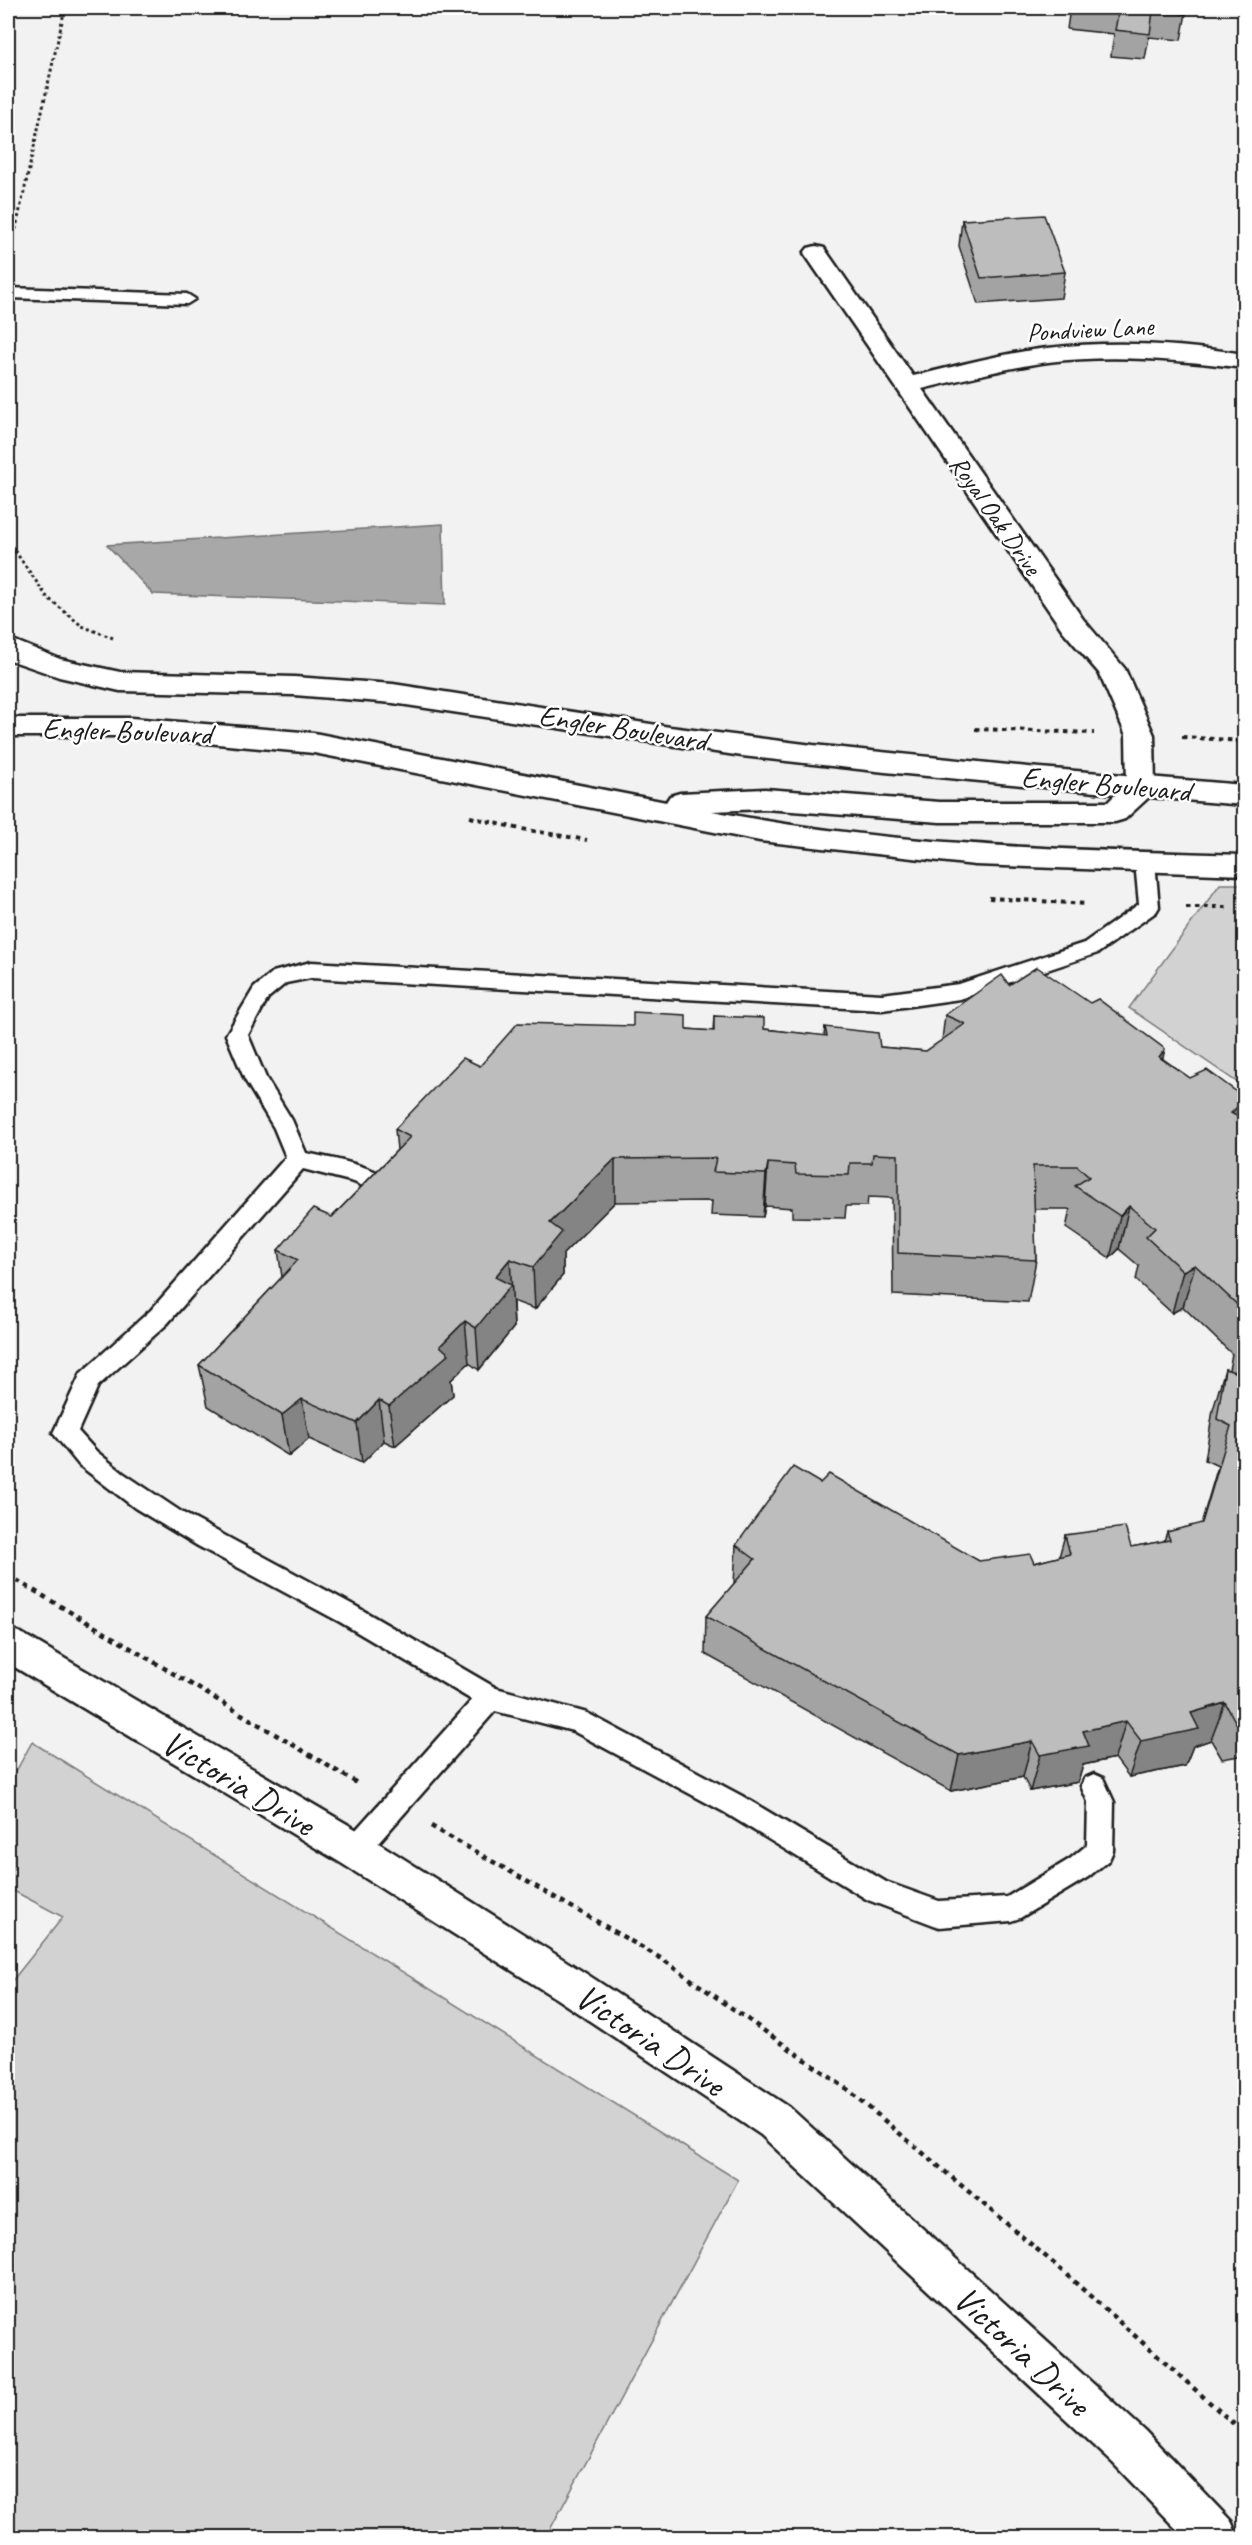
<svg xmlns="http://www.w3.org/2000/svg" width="1252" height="2545" viewBox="0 0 1252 2545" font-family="Caveat,sans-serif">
  <rect width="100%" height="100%" fill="#f2f2f2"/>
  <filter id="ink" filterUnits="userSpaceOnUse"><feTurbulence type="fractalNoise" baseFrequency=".0167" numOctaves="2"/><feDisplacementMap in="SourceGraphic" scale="12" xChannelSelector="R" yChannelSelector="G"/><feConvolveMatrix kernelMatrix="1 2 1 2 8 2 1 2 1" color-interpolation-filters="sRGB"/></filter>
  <g filter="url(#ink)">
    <g fill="#d2d2d2" stroke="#777" stroke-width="1.5">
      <polygon points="1220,884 1244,884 1244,1087 1129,1008"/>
      <polygon points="32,1742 738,2180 546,2537 8,2537 8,1986 63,1917 8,1888 8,1786"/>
    </g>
    <polygon fill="#a8a8a8" stroke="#707070" stroke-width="1.5" points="443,524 445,605 153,594 107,545"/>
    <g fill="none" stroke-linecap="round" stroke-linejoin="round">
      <defs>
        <g id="service">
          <polygon points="8,288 187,294 195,299 187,304 8,298"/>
          <path d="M1145,855L1152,857L1155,862L1159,907L1156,912L1098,953L960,999L882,1010L311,978L286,983L268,998L248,1035L266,1078L292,1120L306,1153C328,1158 386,1167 397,1188L394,1194L386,1197L354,1182L303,1169L167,1324L98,1386L78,1431L96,1451L123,1473L183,1513L357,1607L496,1688L587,1713L742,1796L886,1882L939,1901L1007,1897L1070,1859L1087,1845L1088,1802L1081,1786L1085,1778L1094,1774L1103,1778L1114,1802L1113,1851L1109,1860L1088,1877L1020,1918L1011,1921L939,1927L868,1900L724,1812L573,1731L495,1711L364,1859L355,1862L346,1859L342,1850L346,1841L472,1700L340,1622L198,1546L135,1508L79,1465L53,1433L81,1373L151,1310L286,1157L274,1128L245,1080L226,1035L254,988L273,972L311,962L882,994L959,984L1084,943L1139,904L1135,862L1138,857Z"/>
        </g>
        <path id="minor" d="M816,246L824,248L913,376C958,366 1002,353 1048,348C1113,340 1180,344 1244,354V368C1179,360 1113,354 1048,362C1005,368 964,379 922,389L1083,619L1125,669L1154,735L1155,788L1151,795L1141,798L1131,795L1127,788L1126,735L1099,673L1063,631L804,253L808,248Z"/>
        <polygon id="tertiary" points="8,1628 21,1633 369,1837 585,1973 789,2107 1145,2431 1232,2522 1238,2538 1185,2538 1113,2463 761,2135 557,1999 341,1863 8,1663"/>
        <path id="secondary" d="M8,638L60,659L120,672L294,677L393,684L670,727L813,745L1028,767L1244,785V805L1149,797L1125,819L1115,822H940L765,809L712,811C886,846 1067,850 1244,855V875L975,865L760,841L314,753L131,736H8V718H131L314,733L666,802L670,796L680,793L765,789L940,802H1108L1116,794L885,772L742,756L393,703L294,695L120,691L59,677L10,660L8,659Z"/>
      </defs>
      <use href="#service" stroke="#1c1c1c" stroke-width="5"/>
      <use href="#minor" stroke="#1c1c1c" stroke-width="5"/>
      <use href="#tertiary" stroke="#1c1c1c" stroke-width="5"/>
      <use href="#secondary" stroke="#1c1c1c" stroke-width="5"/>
      <g stroke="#1c1c1c" stroke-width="3" stroke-dasharray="3 3" stroke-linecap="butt">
        <polyline points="9,259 65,8"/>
        <polyline points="8,541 47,597 82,626 113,638"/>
      </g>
      <g stroke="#1c1c1c" stroke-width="4" stroke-dasharray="4.5 4.5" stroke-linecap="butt">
        <polyline points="975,729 1094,733"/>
        <polyline points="1182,737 1244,741"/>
        <polyline points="470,817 516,828 587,840"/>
        <polyline points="989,898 1086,904"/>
        <polyline points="1186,907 1227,907"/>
      </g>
      <g stroke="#1c1c1c" stroke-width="4.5" stroke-dasharray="5 5" stroke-linecap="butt">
        <polyline points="8,1575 357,1783"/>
        <polyline points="431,1826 662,1959 847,2089 1051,2261 1244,2433"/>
      </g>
      <use href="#service" fill="#fff" fill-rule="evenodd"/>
      <use href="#minor" fill="#fff" fill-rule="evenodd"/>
      <use href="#tertiary" fill="#fff" fill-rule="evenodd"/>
      <use href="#secondary" fill="#fff" fill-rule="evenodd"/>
    </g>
    <g fill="#a3a3a3" stroke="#1c1c1c" stroke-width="1.5">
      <polygon points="1070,8 1187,8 1181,40 1149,37 1145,59 1111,56 1114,34 1067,29"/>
      <polygon points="962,220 1065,272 1061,298 978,304 959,246"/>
      <polygon points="1009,985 1163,1059 1190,1078 1245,1098 1245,1101 1240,1118 1245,1121 1245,1755 1222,1759 1211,1740 1193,1746 1185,1766 1129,1777 1115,1758 1083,1765 1078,1782 1030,1791 1023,1777 951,1791 705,1654 706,1616 734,1584 736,1545 820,1483 979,1561 1034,1563 1059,1557 1065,1535 1131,1547 1164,1541 1167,1532 1201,1524 1218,1466 1205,1460 1213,1410 1225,1369 1229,1370 1232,1354 1183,1307 1172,1313 1136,1280 1139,1266 1119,1249 1110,1258 1066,1228 1070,1210 1068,1209 1034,1209 1036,1260 1028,1302 893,1295 892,1198 868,1197 867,1206 846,1206 845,1218 792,1217 792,1208 765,1206 763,1217 711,1215 712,1201 615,1202 563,1254 563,1275 535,1309 513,1301 514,1327 479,1370 469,1363 451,1380 453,1395 395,1446 384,1441 362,1463 309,1439 289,1456 208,1406 199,1365 282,1277 278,1250 332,1217 397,1150 395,1129 480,1066 686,1029 713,1031 714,1016 764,1029 824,1036 825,1027 880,1047 926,1051 942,1040 945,1015"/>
    </g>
    <g fill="#848484" stroke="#1c1c1c" stroke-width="1.5">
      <polygon points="1165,1049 1155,1092 1159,1057"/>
      <polygon points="1245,1099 1245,1101 1233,1142 1231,1113"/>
      <polygon points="615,1159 615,1202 563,1254 563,1275 535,1309 533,1267 550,1223"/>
      <polygon points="768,1163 765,1206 763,1217 766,1174"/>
      <polygon points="1129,1206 1119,1249 1110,1258 1120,1216"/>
      <polygon points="510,1259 514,1327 479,1370 476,1328 495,1277"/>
      <polygon points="1195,1265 1183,1307 1172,1313 1183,1271"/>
      <polygon points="465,1321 469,1363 451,1380 453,1395 395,1446 389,1406 440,1346"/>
      <polygon points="302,1399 309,1439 289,1456 282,1415"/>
      <polygon points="379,1400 384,1441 362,1463 357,1423"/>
      <polygon points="1225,1703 1211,1740 1193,1746 1185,1766 1129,1777 1141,1741 1191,1713"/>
      <polygon points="1126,1721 1115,1758 1083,1765 1078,1782 1030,1791 1040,1755 1083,1731"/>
      <polygon points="1032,1741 1023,1777 951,1791 959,1755"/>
    </g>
    <g fill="#bdbdbd" stroke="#1c1c1c" stroke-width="1.5">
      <polygon points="1105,8 1187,8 1186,14 1153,11 1150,34 1115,30 1119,9"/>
      <polygon points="1044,215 1065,272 981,278 962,220"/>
      <polygon points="1037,967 1090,1003 1098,999 1165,1049 1159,1057 1190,1078 1207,1070 1245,1098 1245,1099 1231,1113 1245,1121 1245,1312 1195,1265 1183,1271 1146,1237 1155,1228 1129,1206 1120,1216 1075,1186 1089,1177 1077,1166 1033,1166 1036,1260 898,1253 898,1155 873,1154 872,1163 850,1163 849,1175 796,1174 795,1165 768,1163 766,1174 713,1172 716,1158 615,1159 550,1223 562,1232 533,1267 510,1259 495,1277 511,1285 476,1328 465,1321 440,1346 449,1354 389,1406 379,1400 357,1423 302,1399 282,1415 199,1365 298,1260 278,1250 313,1209 332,1217 410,1137 395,1129 463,1058 480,1066 518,1023 633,1026 633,1012 686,1015 686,1029 714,1031 714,1016 764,1018 764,1029 827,1036 825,1027 878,1033 880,1047 926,1051 965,1024 945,1015 1002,975 1009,985"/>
      <polygon points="1245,1315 1245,1343 1239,1341"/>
      <polygon points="1245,1366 1245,1721 1236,1723 1225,1703 1191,1713 1199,1729 1141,1741 1126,1721 1083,1731 1089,1746 1040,1755 1032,1741 959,1755 706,1616 755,1559 736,1545 793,1467 820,1483 829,1474 979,1561 1030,1554 1034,1563 1070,1554 1065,1535 1125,1527 1131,1547 1170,1540 1167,1532 1202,1523 1231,1426 1217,1419 1225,1369 1241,1374"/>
    </g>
  </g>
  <g text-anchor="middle" stroke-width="5" stroke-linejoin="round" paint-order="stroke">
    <g font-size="26" fill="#1c1c1c" stroke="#fff">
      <text transform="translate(1090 329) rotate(-3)" y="9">Pondview Lane</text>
      <text transform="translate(996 515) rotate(55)" y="9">Royal Oak Drive</text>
    </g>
    <g font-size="30" fill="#1c1c1c" stroke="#fff">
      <text transform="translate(623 728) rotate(9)" y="10">Engler Boulevard</text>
      <text transform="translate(127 731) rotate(2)" y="10">Engler Boulevard</text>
      <text transform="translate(1106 784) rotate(5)" y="10">Engler Boulevard</text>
    </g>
    <g font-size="36" fill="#1c1c1c" stroke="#fff">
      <text transform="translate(239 1782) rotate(31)" y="13">Victoria Drive</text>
      <text transform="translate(651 2039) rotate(34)" y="13">Victoria Drive</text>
      <text transform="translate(1023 2350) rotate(43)" y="13">Victoria Drive</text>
    </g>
  </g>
  <rect width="1252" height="2545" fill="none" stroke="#fff" stroke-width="30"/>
  <rect x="15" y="15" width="1222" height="2515" fill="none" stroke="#1c1c1c" stroke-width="2" filter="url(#ink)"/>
</svg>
